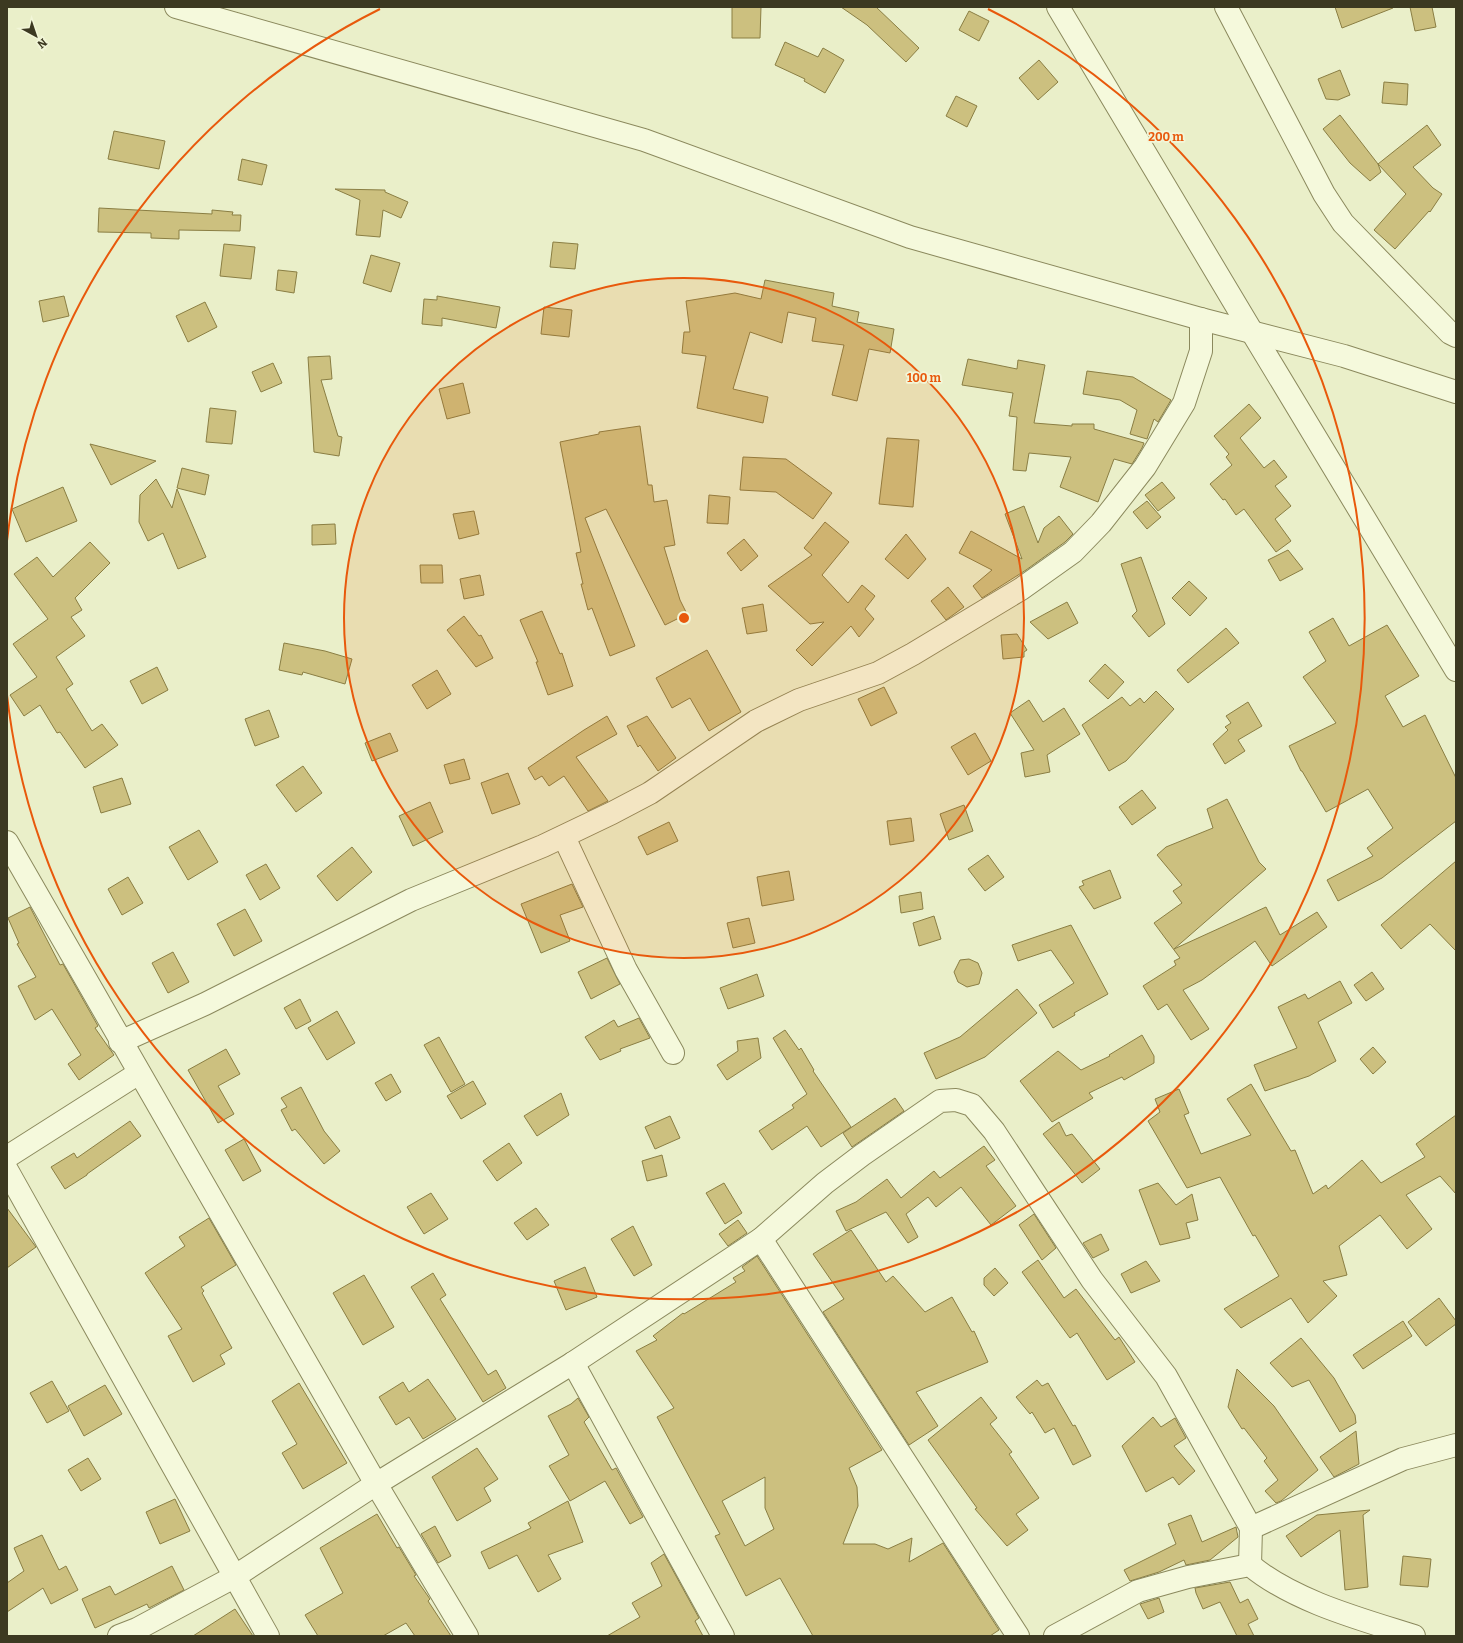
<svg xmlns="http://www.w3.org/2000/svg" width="1463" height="1643" viewBox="0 0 1463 1643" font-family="Bitter,serif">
  <rect width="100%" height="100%" fill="#eaefc9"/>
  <g fill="#ccc07f" stroke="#8a7e43" fill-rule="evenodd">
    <polygon points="732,7 761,7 760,38 732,38"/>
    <polygon points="841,7 876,7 919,48 906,62 867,25"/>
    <polygon points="1335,7 1392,7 1393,8 1342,28"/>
    <polygon points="1410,7 1432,7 1436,27 1415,31"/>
    <polygon points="969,11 989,21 979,41 959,30"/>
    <polygon points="785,42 818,57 823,48 844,60 825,93 804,81 805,79 775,65"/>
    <polygon points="1039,60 1058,82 1038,100 1019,78"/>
    <polygon points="1340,70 1350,95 1338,100 1326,99 1318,79"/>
    <polygon points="1384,82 1408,84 1407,105 1382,103"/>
    <polygon points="956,96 977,106 967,127 946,116"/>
    <polygon points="1340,115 1378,164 1427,125 1441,145 1413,167 1433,188 1442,194 1430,212 1429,211 1395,249 1374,230 1406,194 1378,164 1381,172 1370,181 1350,163 1323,129"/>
    <polygon points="114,131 165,141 159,169 108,159"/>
    <polygon points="242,159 267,165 262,185 238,180"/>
    <polygon points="335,189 385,190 385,192 408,202 401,218 383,210 380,237 356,235 360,200"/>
    <polygon points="99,208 212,214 212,210 233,212 232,215 241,215 240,231 179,230 179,239 151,238 151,233 98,232"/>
    <polygon points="553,242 578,244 575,269 550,267"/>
    <polygon points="224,244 255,247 251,279 220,276"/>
    <polygon points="371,255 400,263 391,292 363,283"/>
    <polygon points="278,270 297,272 294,293 276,290"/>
    <polygon points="765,280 834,293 832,306 859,312 857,322 894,329 890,353 869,349 857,401 832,395 844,345 812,341 816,318 788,312 782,343 750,332 733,389 768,397 763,423 697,408 706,356 682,353 684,332 690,332 686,301 735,293 761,299"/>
    <polygon points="64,296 69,316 43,322 39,301"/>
    <polygon points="437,296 500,307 496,328 442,318 442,326 422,324 424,299 437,300"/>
    <polygon points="205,302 217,327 188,342 176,316"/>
    <polygon points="544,307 572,310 569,337 541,334"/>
    <polygon points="330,356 332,379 321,380 338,436 342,437 339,456 314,452 308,357"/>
    <polygon points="968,359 1017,369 1018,360 1045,365 1034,423 1072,426 1072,424 1094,424 1094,429 1144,443 1142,448 1132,464 1114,459 1098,502 1060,487 1071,457 1029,453 1026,471 1013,470 1017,417 1009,416 1013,393 962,385"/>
    <polygon points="273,363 282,383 261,392 252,372"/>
    <polygon points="1087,371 1133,377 1171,400 1158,422 1154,419 1147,439 1130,434 1137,410 1120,400 1083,394"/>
    <polygon points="463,383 470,413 447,419 439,389"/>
    <polygon points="1249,404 1261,418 1240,438 1264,468 1274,460 1287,477 1275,486 1291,506 1275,519 1291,541 1276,552 1244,509 1236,515 1225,499 1223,500 1210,484 1232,465 1226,457 1229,454 1214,436"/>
    <polygon points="210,408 236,411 232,444 206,442"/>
    <polygon points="640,426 648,485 652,485 654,502 667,500 675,545 664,547 680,600 687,614 665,625 606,509 585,518 635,646 610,656 592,608 588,610 581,584 583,584 576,553 581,552 560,442 599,434 599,432"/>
    <polygon points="887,438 919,440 913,507 879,504"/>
    <polygon points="90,444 156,461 111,485"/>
    <polygon points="743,457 786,459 832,493 813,519 776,492 740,490"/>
    <polygon points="182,468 209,475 205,495 177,488"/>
    <polygon points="156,479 172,508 177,489 206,557 178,569 163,533 148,541 139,522 140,495"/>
    <polygon points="1162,482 1175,498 1158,511 1145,495"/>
    <polygon points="63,487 77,521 26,542 12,509"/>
    <polygon points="709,495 730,497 728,524 707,523"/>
    <polygon points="1147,501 1161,517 1147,529 1133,512"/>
    <polygon points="1024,506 1038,543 1044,528 1059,516 1073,534 1065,542 1026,570 982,598 973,586 992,570 959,553 971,531 1022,559 1005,514"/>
    <polygon points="474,511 479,534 459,539 453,514"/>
    <polygon points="825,522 849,542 822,575 848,603 862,585 875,596 865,609 874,619 859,637 851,626 812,666 796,650 824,622 810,624 768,586 812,555 804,548"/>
    <polygon points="335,524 336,544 312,545 312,525"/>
    <polygon points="906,534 926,559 908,579 885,559"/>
    <polygon points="744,539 758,556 741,571 727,553"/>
    <polygon points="90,542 110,563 75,598 82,610 71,617 85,636 56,657 73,684 66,689 92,731 102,724 118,745 85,768 60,732 57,733 40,705 24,716 10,695 37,677 13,644 48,619 14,574 37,557 53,577"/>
    <polygon points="1288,550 1303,569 1280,581 1268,560"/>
    <polygon points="1141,557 1165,624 1149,637 1132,616 1137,611 1121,564"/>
    <polygon points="420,565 442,565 443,583 421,583"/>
    <polygon points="480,575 484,595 464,599 460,579"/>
    <polygon points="1189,581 1207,598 1190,616 1172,598"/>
    <polygon points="948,587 964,607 946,620 931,601"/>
    <polygon points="1067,602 1078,623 1048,639 1030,622"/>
    <polygon points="763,604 767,631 747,634 742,608"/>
    <polygon points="542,611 560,654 562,653 573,686 548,695 536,662 538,662 520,620"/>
    <polygon points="464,616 479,636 481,635 493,658 476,667 447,630"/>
    <polygon points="1333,618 1349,646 1387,625 1419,676 1385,696 1403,727 1425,715 1456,778 1456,821 1382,878 1338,901 1327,880 1373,856 1367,848 1393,828 1368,789 1326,812 1302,771 1301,771 1289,746 1336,723 1303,677 1326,661 1309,632"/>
    <polygon points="1226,628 1239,643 1188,683 1177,670"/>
    <polygon points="1017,634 1027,650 1024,652 1024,657 1003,659 1001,635"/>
    <polygon points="284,643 325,651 352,659 345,684 303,672 302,675 279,670"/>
    <polygon points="707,650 741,712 709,731 690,698 672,708 656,678"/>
    <polygon points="1105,664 1124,682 1108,699 1089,681"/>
    <polygon points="157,667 168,690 142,704 130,681"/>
    <polygon points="437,670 451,694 427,709 412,685"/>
    <polygon points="884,687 897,713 871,726 858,699"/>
    <polygon points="1156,691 1174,709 1126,761 1109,771 1082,725 1122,697 1130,706 1140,698 1144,703"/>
    <polygon points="1029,700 1043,722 1064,708 1080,734 1047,755 1050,772 1025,777 1021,753 1034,750 1010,713"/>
    <polygon points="1248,702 1262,726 1238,740 1245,751 1225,764 1213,744 1228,730 1225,727 1231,723 1226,716"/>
    <polygon points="269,710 279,737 255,746 245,719"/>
    <polygon points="607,716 617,734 576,757 608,801 588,811 564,776 549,786 542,776 535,780 528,768 584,730"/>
    <polygon points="647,716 676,758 658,771 640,745 638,747 627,726"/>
    <polygon points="390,733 398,751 372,761 365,743"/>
    <polygon points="975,733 991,761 968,775 951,747"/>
    <polygon points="464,759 470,779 450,784 444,765"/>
    <polygon points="303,766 322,793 296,812 276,785"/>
    <polygon points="508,773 520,804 492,814 481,783"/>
    <polygon points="122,778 131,804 101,813 93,787"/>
    <polygon points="1142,790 1156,808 1132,825 1119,807"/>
    <polygon points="1227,799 1259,862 1266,869 1174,949 1266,907 1280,935 1317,912 1327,927 1272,966 1255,941 1202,980 1183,990 1209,1029 1191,1040 1167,1004 1158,1010 1143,986 1176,965 1174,961 1180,958 1154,923 1182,903 1173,891 1182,885 1157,855 1166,847 1213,828 1207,809"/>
    <polygon points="430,802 443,832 413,846 399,816"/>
    <polygon points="964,805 973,831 949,840 940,814"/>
    <polygon points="911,818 914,841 890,845 887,821"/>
    <polygon points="669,822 678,841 647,855 638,837"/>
    <polygon points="199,830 218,862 188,880 169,847"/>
    <polygon points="352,847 372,872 337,901 317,876"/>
    <polygon points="988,855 1004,877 985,891 968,869"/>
    <polygon points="1456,861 1456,951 1430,924 1401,949 1381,925"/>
    <polygon points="266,864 280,888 260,900 246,875"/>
    <polygon points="1110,870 1121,898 1094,909 1079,887 1084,885 1082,881"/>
    <polygon points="789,871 794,900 762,906 757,877"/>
    <polygon points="128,877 143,903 122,915 108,889"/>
    <polygon points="572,884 583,907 560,915 570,941 541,953 521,904"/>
    <polygon points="921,892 923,909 901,913 899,896"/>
    <polygon points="30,907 60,965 63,964 98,1026 95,1028 114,1055 79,1080 68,1064 81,1055 52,1009 35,1020 18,986 36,977 17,944 19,943 8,918"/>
    <polygon points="245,909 262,941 234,956 217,924"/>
    <polygon points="934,916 941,939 919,946 913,923"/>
    <polygon points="749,918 755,943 733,948 727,923"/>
    <polygon points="1071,925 1108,994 1074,1013 1075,1015 1053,1028 1039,1005 1074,983 1051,950 1018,961 1012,945"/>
    <polygon points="173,952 189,982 168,993 152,963"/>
    <polygon points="607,958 620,984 591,999 578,972"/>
    <polygon points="969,959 978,963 982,973 979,984 967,987 958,982 954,972 960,960"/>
    <polygon points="1372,972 1384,989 1366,1001 1354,985"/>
    <polygon points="757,974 764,996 728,1009 720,988"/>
    <polygon points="1340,981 1352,1003 1318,1022 1336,1061 1309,1076 1265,1091 1254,1065 1297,1048 1278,1007 1305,994 1308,999"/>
    <polygon points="1017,989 1037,1013 985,1057 936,1079 924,1053 960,1037"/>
    <polygon points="300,999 311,1021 296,1029 284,1008"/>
    <polygon points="337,1011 355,1043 327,1060 308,1028"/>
    <polygon points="639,1018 650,1038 620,1049 621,1051 600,1060 585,1037 614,1020 618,1027"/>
    <polygon points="785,1030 799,1050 801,1048 814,1070 813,1071 851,1127 821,1147 807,1126 772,1150 759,1131 794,1108 792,1105 807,1094 773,1038"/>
    <polygon points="1142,1035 1154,1056 1154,1063 1124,1080 1122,1077 1089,1093 1093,1098 1052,1122 1020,1081 1058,1051 1081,1070 1110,1056 1109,1055"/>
    <polygon points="439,1037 465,1084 451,1092 424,1045"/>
    <polygon points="758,1038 761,1058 727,1080 717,1065 738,1051 737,1041"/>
    <polygon points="1373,1047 1386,1062 1373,1074 1360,1059"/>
    <polygon points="226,1049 240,1074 218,1086 234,1114 218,1123 188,1070"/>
    <polygon points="391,1074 401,1092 386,1101 375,1083"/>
    <polygon points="473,1081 486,1104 461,1119 447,1096"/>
    <polygon points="1251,1084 1291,1151 1295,1150 1313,1194 1326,1185 1328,1189 1362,1160 1381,1183 1425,1157 1416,1144 1456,1115 1456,1194 1440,1176 1406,1195 1432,1229 1407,1249 1380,1215 1339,1246 1347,1275 1323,1281 1337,1296 1308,1323 1291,1298 1241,1328 1224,1309 1279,1276 1255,1235 1253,1236 1220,1177 1187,1188 1148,1121 1160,1112 1155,1099 1179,1089 1189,1113 1184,1115 1201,1154 1251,1135 1227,1099"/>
    <polygon points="301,1087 324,1131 340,1151 324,1164 295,1129 292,1131 281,1110 287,1107 281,1098"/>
    <polygon points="561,1093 569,1115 537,1136 524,1116"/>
    <polygon points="895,1098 904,1111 852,1147 843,1133"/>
    <polygon points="670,1116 680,1138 655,1149 645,1127"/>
    <polygon points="130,1121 141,1136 87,1174 87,1175 65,1189 51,1167 74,1153 77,1158"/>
    <polygon points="1059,1122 1066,1136 1072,1134 1100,1169 1082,1183 1043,1134"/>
    <polygon points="244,1139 261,1171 243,1181 225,1150"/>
    <polygon points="509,1143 522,1163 497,1181 483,1161"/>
    <polygon points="984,1146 995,1160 986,1166 1016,1206 991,1225 961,1187 936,1207 928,1197 906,1214 918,1237 908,1243 886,1212 846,1231 836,1211 856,1202 887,1179 901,1198 934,1171 940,1178"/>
    <polygon points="662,1155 667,1176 647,1181 642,1161"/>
    <polygon points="724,1183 742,1213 725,1224 706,1193"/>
    <polygon points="1158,1183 1176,1205 1192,1194 1198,1220 1186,1223 1190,1238 1160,1245 1139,1190"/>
    <polygon points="431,1193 448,1219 424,1234 407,1207"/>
    <polygon points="7,1208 36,1247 7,1268"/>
    <polygon points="536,1208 549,1225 527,1240 514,1223"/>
    <polygon points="1034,1214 1056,1248 1042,1260 1019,1225"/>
    <polygon points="209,1218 236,1265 201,1287 204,1291 202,1293 232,1348 220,1355 225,1364 193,1382 168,1336 182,1329 145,1273 185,1246 179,1237"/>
    <polygon points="738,1220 747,1233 728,1246 719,1234"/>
    <polygon points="633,1226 652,1265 634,1276 611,1239"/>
    <polygon points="851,1230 886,1282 893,1276 925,1312 952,1297 972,1332 974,1331 988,1362 916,1392 938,1426 909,1445 823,1312 844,1299 813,1254"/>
    <polygon points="1101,1234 1109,1250 1093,1258 1083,1243"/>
    <path d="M757,1256L882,1450L849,1468L857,1487L858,1506L843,1544H875L888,1549L912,1538L909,1562L943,1543L999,1630L990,1636H813L780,1578L746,1596L715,1536L720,1534L657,1417L674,1408L636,1351L657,1340L653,1336L683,1313L684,1314L736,1282L733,1278L745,1271L742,1267ZM765,1477V1508L774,1529L745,1546L722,1501Z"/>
    <polygon points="1038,1260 1064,1298 1076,1289 1115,1340 1119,1337 1135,1362 1107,1380 1077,1333 1070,1338 1022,1272"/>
    <polygon points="1146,1261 1160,1281 1131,1293 1121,1274"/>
    <polygon points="585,1267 597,1297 566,1310 554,1281"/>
    <polygon points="995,1268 1008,1283 994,1296 984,1285 984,1278"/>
    <polygon points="433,1273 446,1295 440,1299 488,1375 496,1370 506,1388 483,1402 411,1287"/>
    <polygon points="364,1275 394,1327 363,1345 333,1293"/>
    <polygon points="1439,1298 1456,1321 1456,1324 1426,1346 1408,1322"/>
    <polygon points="1403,1321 1412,1336 1363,1369 1353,1355"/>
    <polygon points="1301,1338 1334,1378 1355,1415 1356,1423 1340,1432 1309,1380 1292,1387 1270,1363"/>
    <polygon points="1237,1369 1274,1406 1318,1470 1281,1501 1276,1503 1265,1491 1278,1480 1264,1461 1267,1458 1244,1428 1242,1429 1228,1407"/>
    <polygon points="428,1379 456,1419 423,1439 409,1417 396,1425 379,1397 403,1382 409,1392"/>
    <polygon points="1037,1380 1042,1386 1048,1383 1073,1426 1075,1425 1091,1456 1073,1465 1054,1428 1045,1433 1032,1412 1030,1414 1016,1397"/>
    <polygon points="52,1381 69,1411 47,1423 30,1393"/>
    <polygon points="299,1383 347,1463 303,1489 282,1453 297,1444 272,1401"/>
    <polygon points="105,1385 122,1414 84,1436 68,1406"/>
    <polygon points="981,1397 997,1418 990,1424 1012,1452 1009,1454 1039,1498 1016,1514 1028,1530 1007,1546 975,1509 977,1508 928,1440"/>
    <polygon points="578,1398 589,1417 584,1422 612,1470 616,1468 643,1517 630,1524 605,1481 570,1501 549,1466 569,1455 548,1416 571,1404"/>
    <polygon points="1153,1417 1161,1427 1175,1418 1186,1438 1174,1446 1195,1471 1179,1485 1173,1477 1146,1492 1122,1446"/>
    <polygon points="1356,1431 1359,1464 1334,1477 1320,1457"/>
    <polygon points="477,1448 498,1479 484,1488 491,1501 457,1521 432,1477"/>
    <polygon points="88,1458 101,1479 81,1491 68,1470"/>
    <polygon points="175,1499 190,1531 160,1544 146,1512"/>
    <polygon points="568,1501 583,1542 548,1555 561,1579 538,1592 517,1555 489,1569 481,1552 531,1528 528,1523"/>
    <polygon points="1370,1510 1363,1515 1368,1587 1345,1590 1340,1530 1301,1557 1286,1536 1317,1515"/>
    <polygon points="377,1514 397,1548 399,1547 416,1575 414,1576 430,1599 428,1601 451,1636 415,1636 406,1623 383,1636 318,1636 305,1615 343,1593 320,1548"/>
    <polygon points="1191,1515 1202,1542 1236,1527 1238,1537 1210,1560 1186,1565 1184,1560 1159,1572 1130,1581 1124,1570 1176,1544 1168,1524"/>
    <polygon points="435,1526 451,1556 438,1563 421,1534"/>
    <polygon points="42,1535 59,1570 66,1566 78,1590 51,1604 43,1588 7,1612 7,1583 24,1571 14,1548"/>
    <polygon points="664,1554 699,1618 695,1621 703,1636 607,1636 640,1617 632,1603 662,1586 651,1563"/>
    <polygon points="1403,1556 1431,1559 1428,1587 1400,1585"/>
    <polygon points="172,1566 184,1590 149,1608 147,1604 95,1628 82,1599 110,1586 115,1595"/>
    <polygon points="1230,1582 1240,1603 1248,1599 1258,1619 1248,1624 1254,1636 1237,1636 1220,1602 1203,1609 1196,1593 1195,1588"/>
    <polygon points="1159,1598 1164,1612 1148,1619 1140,1604"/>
    <polygon points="235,1609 253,1636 193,1636"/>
  </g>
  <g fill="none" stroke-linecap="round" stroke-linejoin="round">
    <defs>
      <g id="minor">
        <polyline points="176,7 644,140 910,237 1201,319 1344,356 1456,392"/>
        <polyline points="1058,7 1252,332 1456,670"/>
        <polyline points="1226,7 1324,194 1343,223 1450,333 1456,336"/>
        <polyline points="564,837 626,970 673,1053"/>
        <polyline points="7,842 376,1484 467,1636"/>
        <polyline points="120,1042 205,1004 411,900 543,846 612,813 650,793 756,721 799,700 878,673 913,654 1021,589 1073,552 1101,523 1145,467 1184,403 1201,351 1201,319"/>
        <polyline points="7,1157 139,1073"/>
        <polyline points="7,1170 268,1636"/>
        <polyline points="761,1239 1018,1636"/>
        <polyline points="573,1363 723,1636"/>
        <polyline points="1251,1528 1403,1459 1456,1445"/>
        <polyline points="119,1636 137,1629 234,1577 376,1484 573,1363 761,1239 825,1183 862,1155 940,1101 956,1100 972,1105 994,1131 1092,1280 1166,1376 1251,1528 1250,1565"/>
        <path d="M1055,1636L1138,1591L1188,1577L1250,1565C1293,1601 1360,1619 1414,1636"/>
      </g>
    </defs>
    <use href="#minor" stroke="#8b895d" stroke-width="24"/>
    <use href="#minor" stroke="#f5f9dc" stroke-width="22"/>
  </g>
  <circle cx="684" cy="618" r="340" fill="#e8590c" fill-opacity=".12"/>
  <g fill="none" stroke="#e8590c" stroke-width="2">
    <circle cx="684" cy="618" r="340"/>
    <path d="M7 541A681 681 0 0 1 380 9M988 9A681 681 0 1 1 7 695"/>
  </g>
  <circle cx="684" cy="618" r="6" fill="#e8590c" stroke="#f2f6d8" stroke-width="2"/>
  <g font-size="12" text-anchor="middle" font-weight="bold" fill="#e8590c" stroke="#f2f6d8" stroke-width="3.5" stroke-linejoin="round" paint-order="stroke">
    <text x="1166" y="141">200 m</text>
    <text x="924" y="382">100 m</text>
  </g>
  <rect width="1463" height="1643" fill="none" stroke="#3c3921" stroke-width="16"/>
  <g transform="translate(36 36) rotate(140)" stroke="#f2f6d8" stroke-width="3" paint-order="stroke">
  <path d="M0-3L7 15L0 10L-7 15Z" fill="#3c3921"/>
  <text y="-6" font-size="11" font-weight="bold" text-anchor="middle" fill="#3c3921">N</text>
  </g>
</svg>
